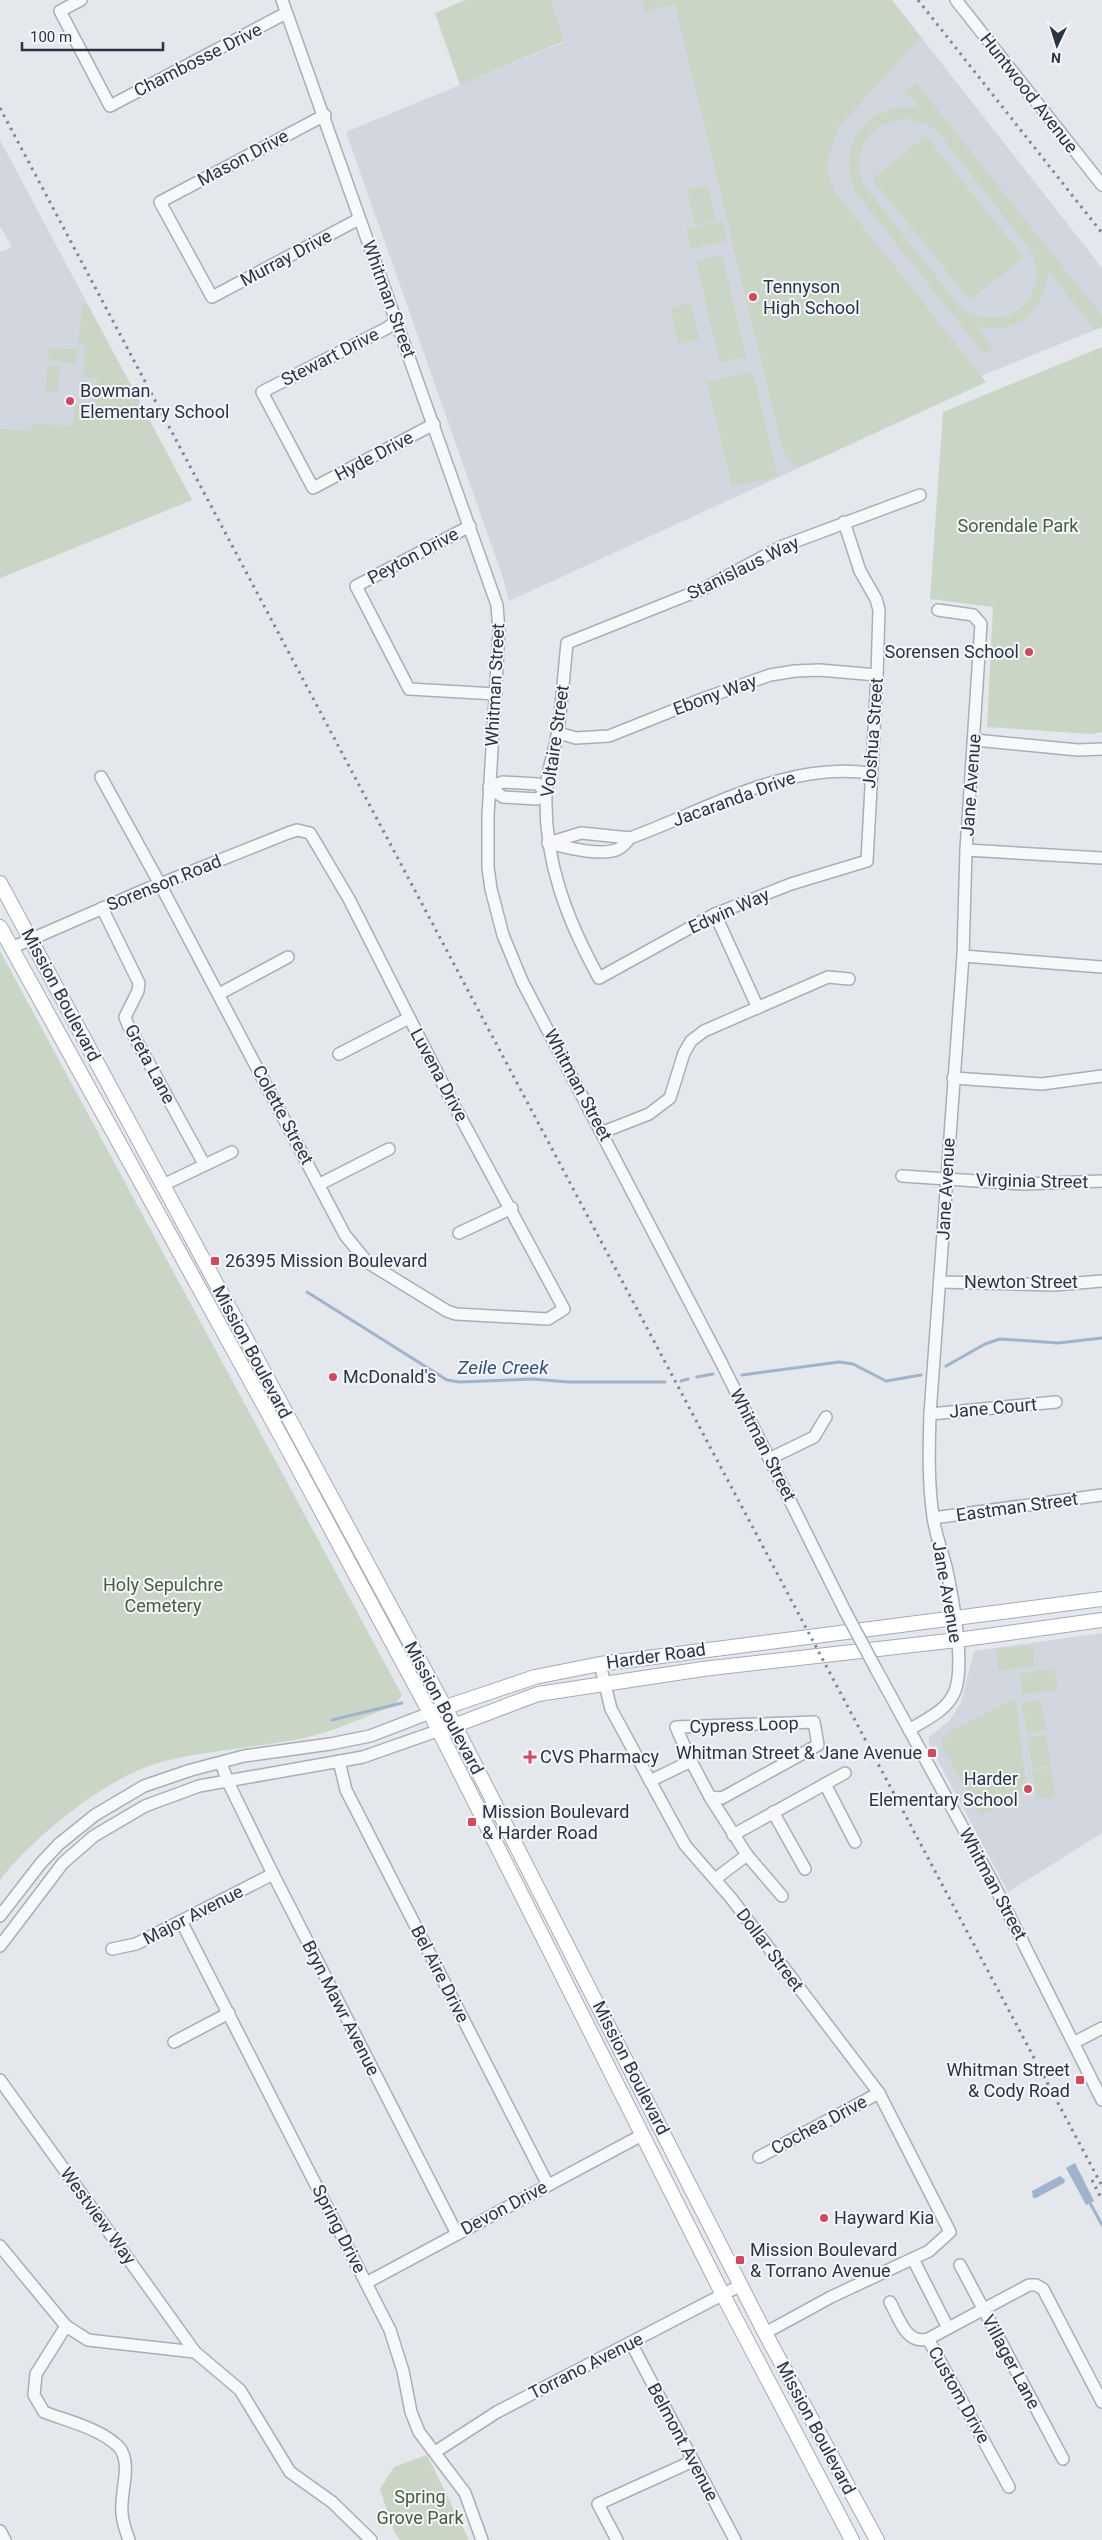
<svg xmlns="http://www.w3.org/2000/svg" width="1102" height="2540" viewBox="0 0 1102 2540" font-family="Roboto,sans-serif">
  <rect width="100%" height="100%" fill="#e4e7ec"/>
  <g fill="#d2d6de">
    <polygon points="551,0 892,0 1102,268 1102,327 981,376 986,382 509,601 502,575 346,132 564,42"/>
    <polygon points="0,140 192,500 0,578 0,252 12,247 0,226"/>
    <polygon points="1102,1633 1102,1833 1008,1892 929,1744 929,1737 949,1721 961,1703 974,1651"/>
  </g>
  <g fill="#c9d6c5" fill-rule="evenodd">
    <polygon points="465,0 551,0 564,41 460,85 435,13"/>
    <path d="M642,0H892L921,37L839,127L828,157V174L834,190L986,382L805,465C794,467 788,462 783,452L675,4L646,12Z"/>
    <path d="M916,82L1102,316V327L1095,330L1048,271C1044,311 1018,335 977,327L993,349L984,354L860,198C829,153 867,97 920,109L905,90ZM907,118L930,126L941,136L1031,251C1053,300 1003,337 960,307L865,186C848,150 870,122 907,118Z"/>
    <polygon points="926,136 1024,257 970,300 872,179"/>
    <polygon points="707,185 716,220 695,225 687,190"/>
    <polygon points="723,221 727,241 691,249 687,229"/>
    <polygon points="722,255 746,357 720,363 696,261"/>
    <polygon points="87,303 192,500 0,578 0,429 32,431 33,424 73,426 75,404 95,405 97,379 83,377 85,345 78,344 82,306"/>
    <polygon points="691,303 699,339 678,344 670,308"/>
    <polygon points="1102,347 1102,732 1091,734 987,727 993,607 930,599 943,412"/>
    <polygon points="49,348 77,350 76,363 48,361"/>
    <polygon points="47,366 60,366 58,393 45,392"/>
    <polygon points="753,372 778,476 732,487 707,382"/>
    <path d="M0,951L402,1695L394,1706C365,1716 333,1732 304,1738C257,1748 208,1750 161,1762C107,1777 34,1836 0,1880Z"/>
    <polygon points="1032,1645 1035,1666 999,1671 996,1650"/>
    <polygon points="1055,1669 1058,1690 1022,1694 1020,1673"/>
    <polygon points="1012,1700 1016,1702 1027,1791 983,1815 980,1814 942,1747 942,1742 946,1734"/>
    <polygon points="1041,1700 1046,1730 1027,1733 1022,1703"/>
    <polygon points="1046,1735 1051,1765 1032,1768 1027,1738"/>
    <polygon points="1051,1767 1055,1797 1036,1799 1032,1770"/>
    <polygon points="427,2455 469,2540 400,2540 394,2531 380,2489 394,2467"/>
  </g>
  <g fill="#9fb4cc">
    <polygon points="1075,2163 1094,2201 1086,2205 1066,2168"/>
    <polygon points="1060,2176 1065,2180 1064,2183 1036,2198 1033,2198 1032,2191"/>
  </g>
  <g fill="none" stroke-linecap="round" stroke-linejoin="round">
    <g stroke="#9fb4cc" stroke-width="3">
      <polyline points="307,1292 447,1380 459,1382 532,1379 569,1382 665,1382"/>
      <polyline points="946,1366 985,1344 1000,1339 1058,1343 1102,1338"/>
      <polyline points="742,1375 839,1362 853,1364 886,1381 921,1375"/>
      <polyline points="697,1377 713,1374"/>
      <polyline points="681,1381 688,1379"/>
      <polyline points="332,1720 402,1703"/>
      <polyline points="1089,2201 1102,2225"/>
    </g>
    <defs>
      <g id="minor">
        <polyline points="81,0 60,11 110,106 286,13"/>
        <polyline points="282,0 497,605 499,632 488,816 488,867 491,889 503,935 522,981 721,1362 845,1611"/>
        <polyline points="956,0 1102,185"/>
        <polyline points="325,115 160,202 212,297 359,219"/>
        <polyline points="397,320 387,328 262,392 313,488 434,424"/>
        <path d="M844,522L860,571L876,599L879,610L877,675L867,861L791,884L715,914L599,978C567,920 544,861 546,794C546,771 555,752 558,730C562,702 564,672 567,643L705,588L783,546L920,495"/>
        <polyline points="470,526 356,586 409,689 496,694"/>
        <polyline points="558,733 576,738 609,736 702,699 770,675 795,671 819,670 877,675"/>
        <polyline points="975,740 1078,750 1102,749"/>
        <polygon points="503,782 538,784 546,793 537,799 503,797 489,787"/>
        <path d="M548,843C565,847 602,857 618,849C623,847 627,841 630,838C707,810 786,761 870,773"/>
        <polyline points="548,843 581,833 630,838"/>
        <polyline points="966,850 1102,858"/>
        <polyline points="102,908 139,983 138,991 125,1017 128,1025 204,1164"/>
        <polyline points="715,914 758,1008"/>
        <polyline points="11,948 149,888 160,884 288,833 297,830 310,833 349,899 448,1094 564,1309 548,1319 456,1314 447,1311 367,1262 345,1235 160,884 155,875 101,777"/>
        <polyline points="963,956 1102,967"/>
        <polyline points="219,994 288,957"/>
        <polyline points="339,1054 409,1018"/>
        <polyline points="953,1078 1042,1084 1102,1076"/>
        <polyline points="603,1132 649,1114 670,1098 684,1053 691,1041 704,1031 828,977 849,979"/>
        <polyline points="902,1176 1023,1184 1102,1181"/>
        <polyline points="320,1184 389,1149"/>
        <polyline points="163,1185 232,1152"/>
        <polyline points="459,1233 512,1208"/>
        <polyline points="941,1282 1055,1285 1102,1281"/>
        <polyline points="930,1414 1056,1402"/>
        <polyline points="771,1458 814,1437 826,1417"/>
        <polyline points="933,1518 1102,1495"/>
        <polyline points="600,1664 611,1709 685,1845 731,1898 879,2093 950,2232 929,2251 831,2297 765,2333"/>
        <polyline points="876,1669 992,1881 1102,2100"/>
        <path d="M909,1730C926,1719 947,1711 955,1691C965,1665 953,1599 947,1571C943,1552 935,1535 933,1516C928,1482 929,1448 930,1414L963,956L966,850L981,624L973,615L938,610"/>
        <polyline points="339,1761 346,1790 548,2185"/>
        <polyline points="221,1763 228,1782 273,1874 457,2234"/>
        <polyline points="650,1781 691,1761 710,1797 722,1798 818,1745 814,1722 676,1727 691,1761"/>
        <polyline points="825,1784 855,1842"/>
        <polyline points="710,1797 747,1855 782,1896"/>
        <polyline points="773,1812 805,1869"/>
        <polyline points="733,1835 845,1773"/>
        <polyline points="715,1879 747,1855"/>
        <polyline points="0,1916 41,1863 59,1844 95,1815 144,1786 191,1770 244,1756 330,1744 370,1736 430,1713"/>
        <polyline points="181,1921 390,2330 403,2371 411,2412 419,2432 465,2493 482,2540"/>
        <polyline points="0,1946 63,1863 94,1836 145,1806 199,1786 363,1757 437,1731"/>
        <polyline points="112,1949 136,1944 273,1874"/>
        <polyline points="174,2042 229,2013"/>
        <polyline points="1075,2042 1102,2028"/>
        <polyline points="0,2080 195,2352"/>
        <polyline points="759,2157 879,2093"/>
        <polyline points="0,2246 66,2326 88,2340 195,2352 240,2390 290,2472 332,2502 371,2540"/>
        <polyline points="913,2259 948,2328"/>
        <polyline points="960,2265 1063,2459"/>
        <polyline points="366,2283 642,2135"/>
        <path d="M890,2302C899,2318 906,2345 928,2339L1029,2285H1036L1043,2289L1102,2402"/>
        <path d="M66,2326L36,2374L34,2395L44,2412C67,2421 99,2428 118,2446C125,2453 126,2466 125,2476C122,2505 118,2511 129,2540"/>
        <polyline points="928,2339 1009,2487"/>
        <polyline points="631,2343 735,2540"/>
        <polyline points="435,2452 497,2412 741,2285"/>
        <polyline points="0,2531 5,2540"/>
        <polyline points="617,2540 598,2504 693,2461"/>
      </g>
      <g id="major">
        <polyline points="0,883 455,1726 765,2333 877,2540"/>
        <polyline points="0,927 283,1440 430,1713 723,2295 852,2540"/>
        <polyline points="437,1710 535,1677 600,1664 1102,1599"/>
        <polyline points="448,1728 538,1694 703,1669 957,1640 1102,1620"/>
      </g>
    </defs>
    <use href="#minor" stroke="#a9aeb7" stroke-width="14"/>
    <use href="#major" stroke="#a3abb8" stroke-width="16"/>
    <use href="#minor" stroke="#f7f8fa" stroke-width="11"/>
    <use href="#major" stroke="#fff" stroke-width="14"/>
    <g stroke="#7d8696" stroke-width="3" stroke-dasharray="2.5 5" stroke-linecap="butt">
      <polyline points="918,0 1102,233"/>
      <polyline points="0,108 1102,2186"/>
      <polyline points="1092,2180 1102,2200"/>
    </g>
    <defs>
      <polyline id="minor-bridge" points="845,1611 876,1669"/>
    </defs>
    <use href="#minor-bridge" stroke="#a9aeb7" stroke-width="14" stroke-linecap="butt"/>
    <use href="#minor-bridge" stroke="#f7f8fa" stroke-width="11"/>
  </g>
  <g fill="#d1495b" stroke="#f4f6f9" stroke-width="2">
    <circle cx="753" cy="297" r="5"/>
    <circle cx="70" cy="401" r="5"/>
    <circle cx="1029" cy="652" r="5"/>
    <rect x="210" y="1256" width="10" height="10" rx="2.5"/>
    <circle cx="333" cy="1377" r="5"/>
    <rect x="927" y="1748" width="10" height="10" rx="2.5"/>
    <path d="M527.5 1749.5h5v5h5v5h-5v5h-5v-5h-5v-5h5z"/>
    <circle cx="1028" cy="1789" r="5"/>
    <rect x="467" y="1817" width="10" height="10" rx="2.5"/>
    <rect x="1075" y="2075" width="10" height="10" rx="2.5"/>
    <circle cx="824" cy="2218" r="5"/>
    <rect x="735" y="2255" width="10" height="10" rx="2.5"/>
  </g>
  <g text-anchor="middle" stroke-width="4" stroke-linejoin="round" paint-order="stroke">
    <g font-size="18" fill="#2b3445" stroke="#f4f6f9">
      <text transform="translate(198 60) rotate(-27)" y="6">Chambosse Drive</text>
      <text transform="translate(1029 93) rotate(52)" y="6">Huntwood Avenue</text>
      <text transform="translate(243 158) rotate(-28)" y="6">Mason Drive</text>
      <text transform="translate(286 258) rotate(-28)" y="6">Murray Drive</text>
      <text transform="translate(389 299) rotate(70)" y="6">Whitman Street</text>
      <text transform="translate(330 357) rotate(-27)" y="6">Stewart Drive</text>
      <text transform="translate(374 456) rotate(-28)" y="6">Hyde Drive</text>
      <text transform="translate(413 556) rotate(-28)" y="6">Peyton Drive</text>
      <text transform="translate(743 568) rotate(-26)" y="6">Stanislaus Way</text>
      <text transform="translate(495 685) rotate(-87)" y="6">Whitman Street</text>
      <text transform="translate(715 695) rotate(-20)" y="6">Ebony Way</text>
      <text transform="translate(873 733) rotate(-86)" y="6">Joshua Street</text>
      <text transform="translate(555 741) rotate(-82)" y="6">Voltaire Street</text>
      <text transform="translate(971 785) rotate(-86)" y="6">Jane Avenue</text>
      <text transform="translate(734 799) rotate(-20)" y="6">Jacaranda Drive</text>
      <text transform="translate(164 883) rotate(-22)" y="6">Sorenson Road</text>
      <text transform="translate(729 911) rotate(-24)" y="6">Edwin Way</text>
      <text transform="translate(61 995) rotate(62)" y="6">Mission Boulevard</text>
      <text transform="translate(150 1064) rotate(62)" y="6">Greta Lane</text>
      <text transform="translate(439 1075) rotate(62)" y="6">Luvena Drive</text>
      <text transform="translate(578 1085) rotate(62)" y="6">Whitman Street</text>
      <text transform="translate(283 1115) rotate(62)" y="6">Colette Street</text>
      <text transform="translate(1032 1181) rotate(1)" y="6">Virginia Street</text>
      <text transform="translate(946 1189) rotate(-87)" y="6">Jane Avenue</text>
      <text x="1021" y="1288">Newton Street</text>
      <text transform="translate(252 1352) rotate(62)" y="6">Mission Boulevard</text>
      <text transform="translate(993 1408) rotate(-5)" y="6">Jane Court</text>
      <text transform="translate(763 1445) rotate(63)" y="6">Whitman Street</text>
      <text transform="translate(1017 1507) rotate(-8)" y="6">Eastman Street</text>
      <text transform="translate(947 1592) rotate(80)" y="6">Jane Avenue</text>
      <text transform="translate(656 1656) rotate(-8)" y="6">Harder Road</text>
      <text transform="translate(444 1708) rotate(62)" y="6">Mission Boulevard</text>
      <text transform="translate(744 1725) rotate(-2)" y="6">Cypress Loop</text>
      <text transform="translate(993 1884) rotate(62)" y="6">Whitman Street</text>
      <text transform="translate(193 1915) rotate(-27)" y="6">Major Avenue</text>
      <text transform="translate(770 1950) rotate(53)" y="6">Dollar Street</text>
      <text transform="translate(440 1974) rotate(63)" y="6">Bel Aire Drive</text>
      <text transform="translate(341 2008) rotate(63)" y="6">Bryn Mawr Avenue</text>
      <text transform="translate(631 2068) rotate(63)" y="6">Mission Boulevard</text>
      <text transform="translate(819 2125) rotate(-28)" y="6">Cochea Drive</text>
      <text transform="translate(504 2208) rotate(-28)" y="6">Devon Drive</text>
      <text transform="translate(98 2216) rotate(54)" y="6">Westview Way</text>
      <text transform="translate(339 2229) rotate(63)" y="6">Spring Drive</text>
      <text transform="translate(1011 2362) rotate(62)" y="6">Villager Lane</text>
      <text transform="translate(586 2366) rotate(-27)" y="6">Torrano Avenue</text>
      <text transform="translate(959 2395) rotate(61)" y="6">Custom Drive</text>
      <text transform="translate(816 2428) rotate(62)" y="6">Mission Boulevard</text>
      <text transform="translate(683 2442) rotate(62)" y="6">Belmont Avenue</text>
    </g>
    <g font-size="18" fill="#2b3445" stroke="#f4f6f9" text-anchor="start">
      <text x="763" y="293">Tennyson<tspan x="763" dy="21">High School</tspan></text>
      <text x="80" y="397">Bowman<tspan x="80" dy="21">Elementary School</tspan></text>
      <text x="1019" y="658" text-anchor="end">Sorensen School</text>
      <text x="225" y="1267">26395 Mission Boulevard</text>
      <text x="343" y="1383">McDonald's</text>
      <text x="922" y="1759" text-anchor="end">Whitman Street &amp; Jane Avenue</text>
      <text x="540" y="1763">CVS Pharmacy</text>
      <text x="1018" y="1785" text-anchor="end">Harder<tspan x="1018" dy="21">Elementary School</tspan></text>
      <text x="482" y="1818">Mission Boulevard<tspan x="482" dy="21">&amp; Harder Road</tspan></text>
      <text x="1070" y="2076" text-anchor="end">Whitman Street<tspan x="1070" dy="21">&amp; Cody Road</tspan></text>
      <text x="834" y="2224">Hayward Kia</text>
      <text x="750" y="2256">Mission Boulevard<tspan x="750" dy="21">&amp; Torrano Avenue</tspan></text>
    </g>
    <g font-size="18" fill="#3f6138" stroke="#f4f6f9">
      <text x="1018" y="532">Sorendale Park</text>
      <text x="163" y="1591">Holy Sepulchre<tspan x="163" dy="21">Cemetery</tspan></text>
      <text x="420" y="2503">Spring<tspan x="420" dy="21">Grove Park</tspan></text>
    </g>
    <g font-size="19" font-style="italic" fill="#34527a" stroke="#f4f6f9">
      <text x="503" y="1374">Zeile Creek</text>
    </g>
  </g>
  <g transform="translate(1057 45) rotate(184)" stroke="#f4f6f9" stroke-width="4" paint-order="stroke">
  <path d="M0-4L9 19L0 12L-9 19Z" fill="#2b3445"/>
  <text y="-8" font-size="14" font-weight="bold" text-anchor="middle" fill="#2b3445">N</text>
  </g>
  <path d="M22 42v8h141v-8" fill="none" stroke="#2b3445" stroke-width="2.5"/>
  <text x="30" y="42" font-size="15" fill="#2b3445" stroke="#f4f6f9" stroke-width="4" paint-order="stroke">100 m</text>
</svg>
